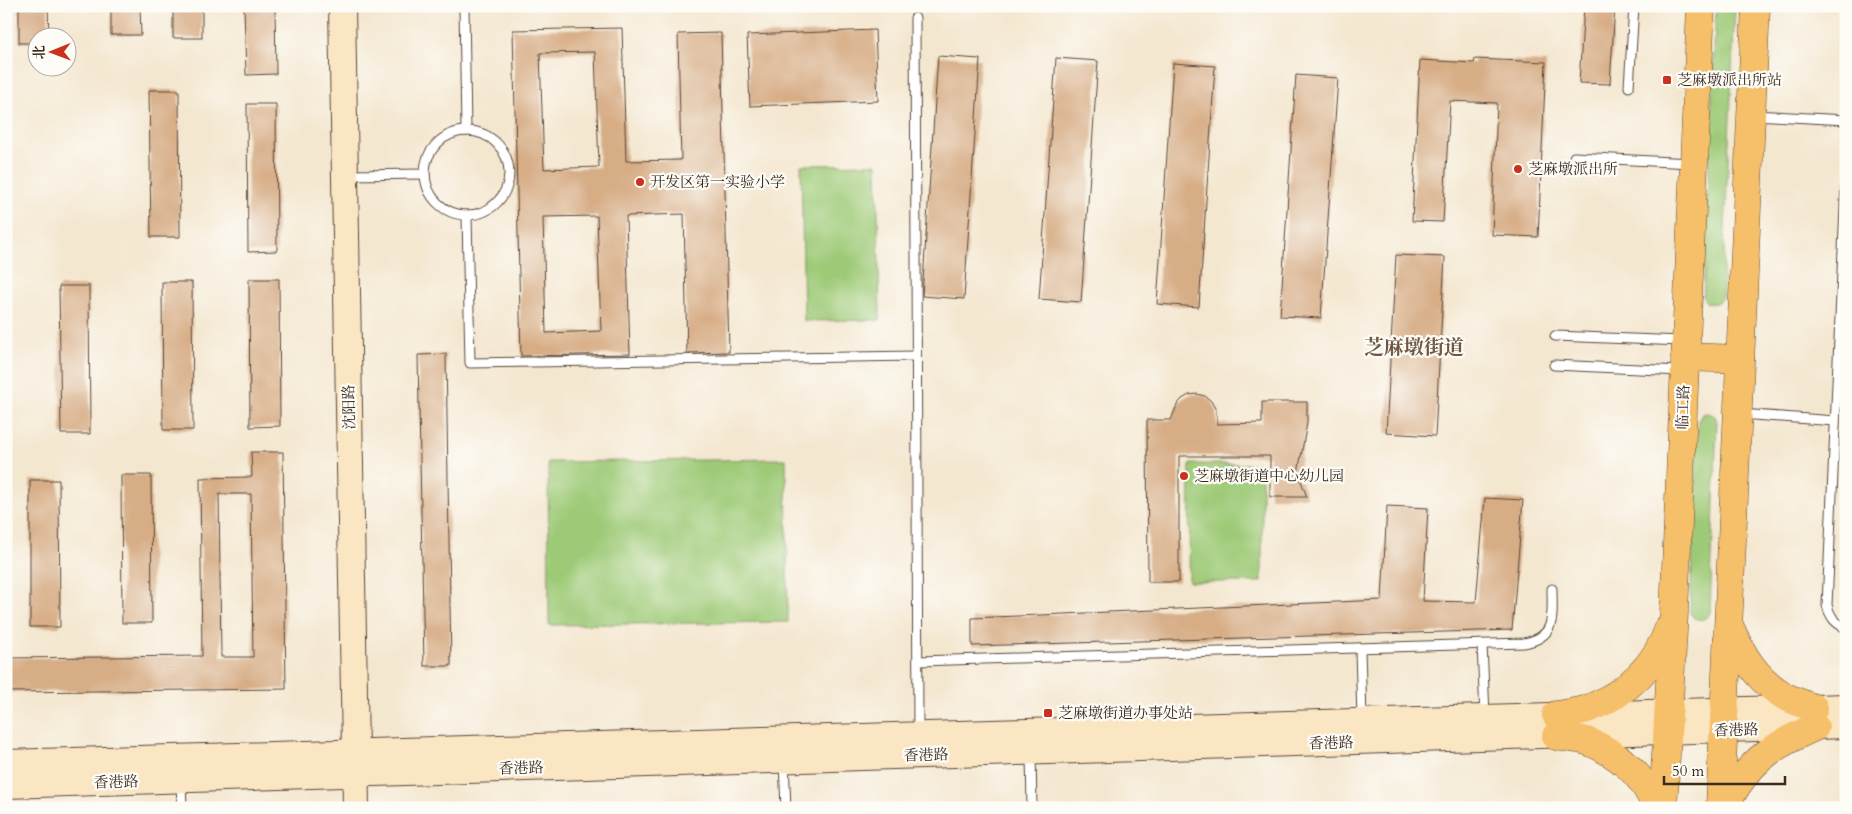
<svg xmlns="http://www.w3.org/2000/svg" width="1852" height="814" viewBox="0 0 1852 814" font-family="Cardo,'Noto Serif SC',serif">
  <rect width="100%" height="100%" fill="#fdfcf7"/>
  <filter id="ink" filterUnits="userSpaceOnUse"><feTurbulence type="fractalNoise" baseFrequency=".02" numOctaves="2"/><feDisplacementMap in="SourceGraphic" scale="10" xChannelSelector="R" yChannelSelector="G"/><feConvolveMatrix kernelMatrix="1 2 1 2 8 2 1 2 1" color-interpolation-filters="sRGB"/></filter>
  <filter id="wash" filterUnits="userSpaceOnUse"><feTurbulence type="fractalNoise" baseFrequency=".0096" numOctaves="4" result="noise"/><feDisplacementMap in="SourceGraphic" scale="20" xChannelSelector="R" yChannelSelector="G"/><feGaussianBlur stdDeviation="1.12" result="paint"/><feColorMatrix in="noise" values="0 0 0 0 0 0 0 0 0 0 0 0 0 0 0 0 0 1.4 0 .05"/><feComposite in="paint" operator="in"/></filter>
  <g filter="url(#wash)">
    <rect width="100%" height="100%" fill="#f4e7d0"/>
    <g fill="#9eca77" stroke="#6c7a4a">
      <path d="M1716,6H1735L1722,297C1717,304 1714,305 1706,302L1703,297Z"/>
      <polygon points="877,164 880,320 804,321 801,165"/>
      <path d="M1708,413L1715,416L1717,421L1710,613C1705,620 1701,621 1694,618L1690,613L1698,421L1702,414Z"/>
      <polygon points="786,459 788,622 549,625 548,462"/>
      <polygon points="1190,464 1262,464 1262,582 1189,582"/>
    </g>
    <g id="blocks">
      <g fill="#d7ad86" fill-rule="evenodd">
        <polygon points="19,6 48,6 49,38 38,38 38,43 19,43"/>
        <polygon points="111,6 140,6 141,35 111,35"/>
        <rect x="173" y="6" width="29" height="32"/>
        <polygon points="244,6 275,6 276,74 246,75"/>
        <polygon points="1584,6 1615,6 1610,84 1579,83"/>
        <path d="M622,28L626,161L681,160L678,34L721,33L729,352L687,353L684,214L626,216L630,354L521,356L513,30ZM595,52L599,167L544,169L540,53ZM597,216L601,331L546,333L543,217Z"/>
        <polygon points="875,30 878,101 750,106 747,35"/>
        <polygon points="938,56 980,59 964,299 922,296"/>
        <polygon points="1056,58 1098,61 1081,302 1039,299"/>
        <polygon points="1475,59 1546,62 1538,237 1492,235 1497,103 1450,101 1443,222 1412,221 1420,60 1474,63"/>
        <polygon points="1173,63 1215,66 1199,307 1157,304"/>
        <polygon points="1296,75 1338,78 1321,318 1280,316"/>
        <polygon points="149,90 179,90 180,237 151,237"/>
        <polygon points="247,104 276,104 277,251 248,252"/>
        <polygon points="1396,255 1445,257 1435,436 1386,433"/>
        <polygon points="249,279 279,279 280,426 250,427"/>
        <polygon points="162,282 192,282 193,430 163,430"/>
        <polygon points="59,286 89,286 90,434 61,434"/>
        <polygon points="446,354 451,666 424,666 418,355"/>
        <polygon points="1197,394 1205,396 1211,401 1216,410 1217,424 1262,423 1262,402 1307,402 1307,423 1298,473 1307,497 1270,497 1270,456 1179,456 1179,582 1148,582 1147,420 1171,420 1177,405 1182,399 1189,395"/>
        <path d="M251,452H283L286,689L6,692V658L202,656L200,478L252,477ZM219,494H251L253,657H221Z"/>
        <polygon points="121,475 151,475 152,623 122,623"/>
        <polygon points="30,480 59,480 60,627 30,627"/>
        <polygon points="1485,498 1523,500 1512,630 972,646 972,618 1382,600 1387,506 1428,508 1423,601 1476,602"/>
      </g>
    </g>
  </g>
  <g filter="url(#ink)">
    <use href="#blocks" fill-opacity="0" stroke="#574639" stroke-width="1"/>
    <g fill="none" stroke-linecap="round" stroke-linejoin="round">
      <defs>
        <g id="lane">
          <polyline points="464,6 466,131"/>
          <polyline points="915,18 918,733"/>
          <polyline points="1629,87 1634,6"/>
          <polyline points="1754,115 1846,120"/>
          <circle cx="467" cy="173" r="42"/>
          <polyline points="1574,157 1691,163"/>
          <polyline points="348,175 425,174"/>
          <path d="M1846,184L1827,605C1830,617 1835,623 1846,628"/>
          <polyline points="467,215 470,363 916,356"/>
          <polyline points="1555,336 1683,341"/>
          <polyline points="1554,365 1681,371"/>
          <polyline points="1740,414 1835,421"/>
          <polyline points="1482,644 1485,716"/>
          <polyline points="1360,648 1362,720"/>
          <path d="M918,661L1524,643C1557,637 1552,616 1552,589"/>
          <polyline points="1031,753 1032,808"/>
          <polyline points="784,762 786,808"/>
          <polyline points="181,782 182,808"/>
        </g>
        <g id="secondary">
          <polyline points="342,6 356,808"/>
          <polyline points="6,763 1846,707"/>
          <polyline points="6,785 1846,725"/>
        </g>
        <g id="primary">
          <polyline points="1685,357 1740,359"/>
          <path d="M1729,625C1742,655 1755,678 1784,696C1793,701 1804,704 1814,708"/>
          <path d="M1556,715C1567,713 1580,712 1590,708C1627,693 1656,665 1669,628"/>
          <path d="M1556,736C1566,738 1577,738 1587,741C1618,753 1645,776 1656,808"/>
          <polyline points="1663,808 1674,612 1701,6"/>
          <polyline points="1720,808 1756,6"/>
          <path d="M1724,808C1747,763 1769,747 1815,727"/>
        </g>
      </defs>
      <use href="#lane" stroke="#574639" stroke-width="11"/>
      <use href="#secondary" stroke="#574639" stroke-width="28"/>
      <use href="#primary" stroke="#574639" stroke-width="29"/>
      <use href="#lane" stroke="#fff" stroke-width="9"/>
      <use href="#secondary" stroke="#fbe6c4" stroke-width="26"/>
      <use href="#primary" stroke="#f6c06b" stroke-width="28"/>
    </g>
  </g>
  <g fill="#c8321e" stroke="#fdfcf7" stroke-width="2">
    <rect x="1662" y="75" width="10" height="10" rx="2.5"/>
    <circle cx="1518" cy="169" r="5"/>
    <circle cx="640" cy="182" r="5"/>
    <circle cx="1184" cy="476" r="5"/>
    <rect x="1043" y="708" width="10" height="10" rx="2.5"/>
  </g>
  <g text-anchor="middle" stroke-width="4.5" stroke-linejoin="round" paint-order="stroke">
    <g font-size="15" fill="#3b2a1e" stroke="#fdfcf7" text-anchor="start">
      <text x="1677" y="85">芝麻墩派出所站</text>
      <text x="1528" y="174">芝麻墩派出所</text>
      <text x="650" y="187">开发区第一实验小学</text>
      <text x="1194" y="481">芝麻墩街道中心幼儿园</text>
      <text x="1058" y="718">芝麻墩街道办事处站</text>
    </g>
    <g font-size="15" fill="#3b2a1e" stroke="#fdfcf7">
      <text transform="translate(349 407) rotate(-91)" y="5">沈阳路</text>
      <text transform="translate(1683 407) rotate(-88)" y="5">临工路</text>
      <text transform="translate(1736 730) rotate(-2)" y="5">香港路</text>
      <text transform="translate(1331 743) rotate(-2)" y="5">香港路</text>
      <text transform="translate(926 755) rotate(-2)" y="5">香港路</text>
      <text transform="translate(521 768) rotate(-2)" y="5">香港路</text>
      <text transform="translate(116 782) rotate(-2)" y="5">香港路</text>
    </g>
    <g font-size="20" font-weight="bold" fill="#725842" stroke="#fdfcf7">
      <text x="1414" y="354">芝麻墩街道</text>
    </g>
  </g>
  <rect width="1852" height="814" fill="none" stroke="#fdfcf7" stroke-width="25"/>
  <g transform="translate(52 52) rotate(269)"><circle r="24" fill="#fdfcf7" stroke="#afa8a0"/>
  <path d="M0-4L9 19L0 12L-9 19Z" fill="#c8321e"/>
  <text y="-8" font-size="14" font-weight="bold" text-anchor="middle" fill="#3b2a1e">北</text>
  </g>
  <path d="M1664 776v8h121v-8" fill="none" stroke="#3b2a1e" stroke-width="2.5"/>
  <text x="1672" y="776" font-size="15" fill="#3b2a1e" stroke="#fdfcf7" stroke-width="4" paint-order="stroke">50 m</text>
</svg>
